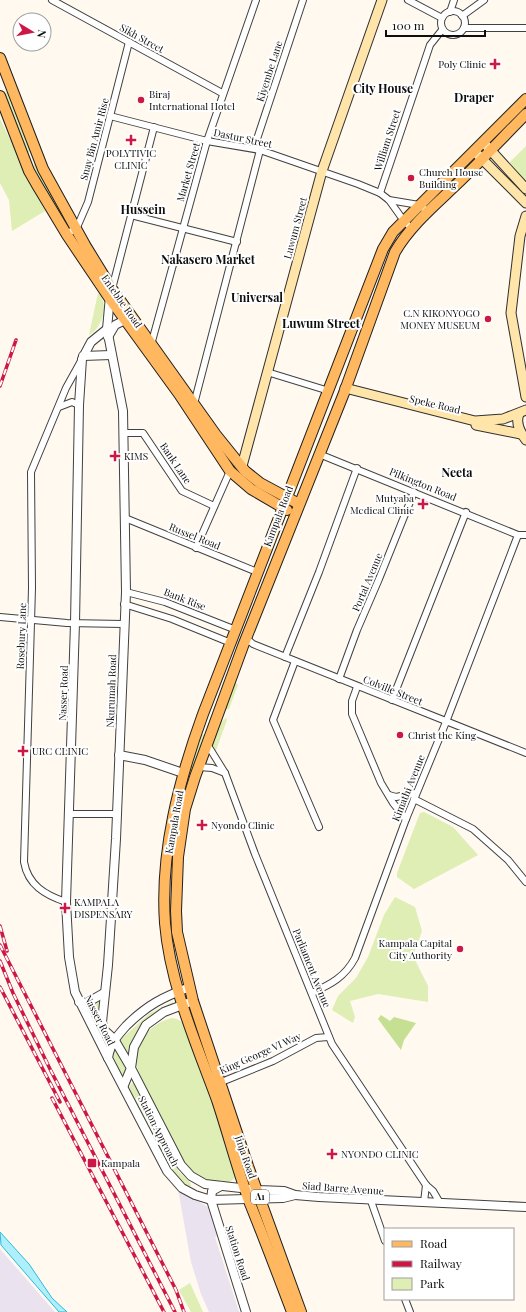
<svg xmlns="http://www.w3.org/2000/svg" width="526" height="1312" viewBox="0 0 526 1312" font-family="'Playfair Display',serif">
  <rect width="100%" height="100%" fill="#fff9ef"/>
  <g fill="#eae2ee">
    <polygon points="178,1189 211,1209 219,1235 215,1237 239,1312 209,1312 201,1294 191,1262"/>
    <polygon points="0,1249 55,1312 0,1312"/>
  </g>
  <g fill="#deeeb4">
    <polygon points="7,92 29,147 30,151 29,152 27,152 5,96 5,93"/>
    <polygon points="0,119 45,211 12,231 9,200 0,183"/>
    <polygon points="526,146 526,182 508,164"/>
    <polygon points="35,163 66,219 64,220 33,167"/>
    <path d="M98,293C110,304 102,328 89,335Z"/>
    <polygon points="234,681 238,685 229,709 224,710"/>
    <polygon points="226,718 227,720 215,753 209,744 217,726"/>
    <polygon points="201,734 204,735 187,785 179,829 175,828 182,792"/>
    <polygon points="424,812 453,827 478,855 414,889 397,877 397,873 420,813"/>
    <polygon points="395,897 415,907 422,931 413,956 428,986 428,1002 378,994 350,1001 355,1017 353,1023 332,1010 338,996 356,978 368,957 384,915"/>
    <polygon points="85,997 88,999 101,999 98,1023 109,1041 107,1049"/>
    <path d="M173,1002V1005C147,1020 132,1029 128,1061L118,1042L150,1013Z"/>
    <path d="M173,1018L179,1020L185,1025L215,1107L235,1171V1178C226,1187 202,1184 193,1175C185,1167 138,1075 136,1064C133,1043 153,1021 173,1018Z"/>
    <polygon points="113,1046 125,1067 126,1076 123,1077 112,1057"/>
    <polygon points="132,1083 134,1084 178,1171 190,1182 191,1186 184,1186 170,1169 128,1089"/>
    <polygon points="190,1283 203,1312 191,1312 179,1290"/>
  </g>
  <polygon fill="#c5e092" points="381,1015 390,1021 394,1017 416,1023 404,1040 401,1050 378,1019"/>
  <polygon fill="#aeeffc" stroke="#2eb9db" points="0,1232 29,1264 52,1298 67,1312 59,1312 1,1245"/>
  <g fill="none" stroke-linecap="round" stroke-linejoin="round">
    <defs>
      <g id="minor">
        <polyline points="52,0 222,93"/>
        <polyline points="408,0 442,18"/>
        <circle cx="453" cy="23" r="12"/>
        <polyline points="450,12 454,0"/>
        <polyline points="462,16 484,0"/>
        <polyline points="464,28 526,28"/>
        <polyline points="110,116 207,141 260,150 358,184 380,193 389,200 404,221 412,229"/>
        <polyline points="254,148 303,0"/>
        <polyline points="380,193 425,60 430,45 442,30"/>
        <polyline points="389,200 419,205 429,212"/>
        <polyline points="131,215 237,242"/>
        <polyline points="67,235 78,225 88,202 129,42"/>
        <polyline points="112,289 154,127"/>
        <polyline points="151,345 207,141 256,0"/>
        <polyline points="267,372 329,391"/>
        <polyline points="194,404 260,150"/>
        <polyline points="59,407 72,402 79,405"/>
        <polyline points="124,433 143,433 182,491 214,506"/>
        <polyline points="319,454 518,535 526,535"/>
        <polyline points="125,518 257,572"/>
        <polyline points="196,548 230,471"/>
        <polyline points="126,592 165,602 236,630"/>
        <polyline points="124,604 172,619 231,643"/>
        <polyline points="0,617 67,623 123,624"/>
        <polyline points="246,638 253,644 526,753"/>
        <polyline points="285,657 319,572 357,468"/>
        <polyline points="295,661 273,720 319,827"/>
        <polyline points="339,679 357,630 379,579 414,492"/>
        <polyline points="357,687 352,701 352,714 381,783 393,803 406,819"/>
        <polyline points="392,700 466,512"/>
        <polyline points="207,744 225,773 255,854 332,1044 426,1185 433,1191 440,1203"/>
        <polyline points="199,767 212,768 225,773"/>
        <polyline points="389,795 396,797 416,793"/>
        <polyline points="414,799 473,829 508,860 526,882"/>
        <polyline points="69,814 117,814"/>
        <path d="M66,902C45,895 28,885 24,862L32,588L31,472L66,388L81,361"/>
        <path d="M312,993C331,984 345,977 355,958L406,819L446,722L518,535"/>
        <polyline points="219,1083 273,1061 316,1038 328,1037"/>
        <polyline points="371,1201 385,1241"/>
        <polyline points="424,1202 426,1185"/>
        <polyline points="405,1299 410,1312"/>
      </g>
      <g id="tertiary">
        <polyline points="110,296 107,329 123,411 126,592 116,839 108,965 102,1022 104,1030 114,1039 131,1068 124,1085"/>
        <polyline points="107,329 91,342 82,359 79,405 75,623 66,902 69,957 75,992 108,1058"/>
        <polyline points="108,337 115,325 125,320"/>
        <polyline points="83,356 111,355"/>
        <polyline points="119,755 145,760 183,773"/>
        <path d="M190,987C163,997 147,1005 126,1026C117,1036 110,1044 108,1058L167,1171L182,1188L195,1195L211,1200L283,1198L295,1195"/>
        <polyline points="193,1001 164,1012 146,1025 134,1047 131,1068 181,1165 191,1176 205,1184 258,1190 284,1191 295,1195 319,1197 526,1207"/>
        <polyline points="79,1002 90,1001 104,993"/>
        <polyline points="221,1186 212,1191 211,1200 246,1312"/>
      </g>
      <g id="secondary">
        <polyline points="484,143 526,189"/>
        <polyline points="475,152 526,203"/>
        <polyline points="526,216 520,236 511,313 526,397"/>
        <polyline points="345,388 475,421 503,419 526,410"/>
        <path d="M519,414C515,423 520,432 526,440"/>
        <polyline points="476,425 521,434"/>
        <polyline points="242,466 322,171 382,0"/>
      </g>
      <g id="primary">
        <polyline points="0,58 43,169 85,245 112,289 216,435 245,471 260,483 299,504"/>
        <polyline points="0,96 29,171 37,185 67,235 110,299 179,394 230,471 251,489 287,510"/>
        <path d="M292,1312C278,1275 264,1238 249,1201C237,1168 228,1133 217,1100C196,1043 170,984 165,923C160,852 179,780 203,714L383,249L393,232L526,99"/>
        <path d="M301,1312L248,1166L193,1001L177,932L176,911L178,857L185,809L195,777L243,646L344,393L395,252C410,226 435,205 457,184C481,161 503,137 526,114"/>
      </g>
    </defs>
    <use href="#minor" stroke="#414141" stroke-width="8"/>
    <use href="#tertiary" stroke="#414141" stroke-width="10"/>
    <use href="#secondary" stroke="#303030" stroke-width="11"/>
    <use href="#primary" stroke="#1f1f1f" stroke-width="12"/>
    <use href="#minor" stroke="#fff" stroke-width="6"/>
    <use href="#tertiary" stroke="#fff" stroke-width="8"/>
    <use href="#secondary" stroke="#ffe5aa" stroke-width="9"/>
    <use href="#primary" stroke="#ffb85f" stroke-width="10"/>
    <defs>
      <g id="rail">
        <polyline points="0,386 16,340"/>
        <polyline points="0,926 7,951"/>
        <polyline points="0,945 176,1290 184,1312"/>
        <polyline points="0,961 13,993 50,1069 175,1312"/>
        <polyline points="0,987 60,1102"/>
        <polyline points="52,1098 164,1312"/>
      </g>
    </defs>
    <use href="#rail" stroke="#cd1845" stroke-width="3.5"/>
    <use href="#rail" stroke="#fff" stroke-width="2" stroke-dasharray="6" stroke-linecap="butt"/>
  </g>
  <g fill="#cd1845" stroke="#fff" stroke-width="1.5">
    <path d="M493 58h4v4h4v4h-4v4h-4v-4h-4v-4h4z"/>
    <circle cx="141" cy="100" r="4"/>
    <path d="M129 134h4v4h4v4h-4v4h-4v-4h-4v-4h4z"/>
    <circle cx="411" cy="178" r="4"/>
    <circle cx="488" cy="319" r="4"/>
    <path d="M113 450h4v4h4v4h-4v4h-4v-4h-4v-4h4z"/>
    <path d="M421 498h4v4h4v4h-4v4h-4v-4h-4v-4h4z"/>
    <circle cx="400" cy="735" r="4"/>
    <path d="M21 745h4v4h4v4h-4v4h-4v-4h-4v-4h4z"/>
    <path d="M200 819h4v4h4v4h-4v4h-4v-4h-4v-4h4z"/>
    <path d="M63 902h4v4h4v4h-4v4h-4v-4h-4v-4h4z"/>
    <circle cx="460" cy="949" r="4"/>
    <path d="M330 1148h4v4h4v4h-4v4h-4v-4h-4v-4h4z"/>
    <rect x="87" y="1158" width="10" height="10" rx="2"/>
  </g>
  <g text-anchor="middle" stroke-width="4" stroke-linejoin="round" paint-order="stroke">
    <rect fill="#fff" stroke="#565656" stroke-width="1" x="251" y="1190" width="18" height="14" rx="3"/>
    <g font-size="9" font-weight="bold" fill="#0e0e0e">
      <text x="260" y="1200">A1</text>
    </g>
    <g font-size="10" fill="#0e0e0e" stroke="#fff">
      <text transform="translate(142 38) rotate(29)" y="4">Sikh Street</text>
      <text transform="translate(269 71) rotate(-72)" y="4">Kiyembe Lane</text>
      <text transform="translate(243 138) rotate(12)" y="4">Dastur Street</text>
      <text transform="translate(94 139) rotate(-75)" y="4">Snay Bin Amir Rise</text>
      <text transform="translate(387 140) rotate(-72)" y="4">William Street</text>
      <text transform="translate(188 172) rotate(-74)" y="4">Market Street</text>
      <text transform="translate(295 228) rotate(-75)" y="4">Luwum Street</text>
      <text transform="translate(122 301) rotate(55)" y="4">Entebbe Road</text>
      <text transform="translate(435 404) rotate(13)" y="4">Speke Road</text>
      <text transform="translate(176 463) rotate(56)" y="4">Bank Lane</text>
      <text transform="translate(423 484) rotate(22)" y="4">Pilkington Road</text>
      <text transform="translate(278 516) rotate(-69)" y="4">Kampala Road</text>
      <text transform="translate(195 536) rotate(22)" y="4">Russel Road</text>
      <text transform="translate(367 582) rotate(-67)" y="4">Portal Avenue</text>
      <text transform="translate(185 599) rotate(21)" y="4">Bank Rise</text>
      <text transform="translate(21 636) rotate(-88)" y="4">Rosebury Lane</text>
      <text transform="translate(393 690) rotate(22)" y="4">Colville Street</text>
      <text transform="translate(111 691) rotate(-88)" y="4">Nkurumah Road</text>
      <text transform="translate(63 693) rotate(-88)" y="4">Nasser Road</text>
      <text transform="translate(408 788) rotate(-68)" y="4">Kimathi Avenue</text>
      <text transform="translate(174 822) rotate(-80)" y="4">Kampala Road</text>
      <text transform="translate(312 968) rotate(68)" y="4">Parliament Avenue</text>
      <text transform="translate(100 1020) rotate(63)" y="4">Nasser Road</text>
      <text transform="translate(260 1053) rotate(-24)" y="4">King George VI Way</text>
      <text transform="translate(159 1131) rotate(63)" y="4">Station Approach</text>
      <text transform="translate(246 1157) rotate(71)" y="4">Jinja Road</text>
      <text transform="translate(343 1188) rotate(4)" y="4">Siad Barre Avenue</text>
      <text transform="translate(238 1253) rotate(72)" y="4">Station Road</text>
    </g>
    <g font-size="10" fill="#0e0e0e" stroke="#fff" text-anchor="start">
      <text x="486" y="68" text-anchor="end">Poly Clinic</text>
      <text x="149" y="98">Biraj<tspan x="149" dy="12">International Hotel</tspan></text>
      <text x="131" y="157" text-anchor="middle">POLYTIVIC<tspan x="131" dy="12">CLINIC</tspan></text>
      <text x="419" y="176">Church House<tspan x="419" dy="12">Building</tspan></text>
      <text x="480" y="317" text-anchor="end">C.N KIKONYOGO<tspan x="480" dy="12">MONEY MUSEUM</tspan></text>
      <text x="124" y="460">KIMS</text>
      <text x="414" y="502" text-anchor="end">Mutyaba<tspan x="414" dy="12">Medical Clinic</tspan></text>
      <text x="408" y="739">Christ the King</text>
      <text x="32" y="755">URC CLINIC</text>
      <text x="211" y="829">Nyondo Clinic</text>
      <text x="74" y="906">KAMPALA<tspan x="74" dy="12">DISPENSARY</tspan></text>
      <text x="452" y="947" text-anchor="end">Kampala Capital<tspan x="452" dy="12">City Authority</tspan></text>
      <text x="341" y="1158">NYONDO CLINIC</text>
      <text x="101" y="1167">Kampala</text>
    </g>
    <g font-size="12" font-weight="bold" fill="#0e0e0e" stroke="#fff">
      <text x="383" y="93">City House</text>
      <text x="474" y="102">Draper</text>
      <text x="143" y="214">Hussein</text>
      <text x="208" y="264">Nakasero Market</text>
      <text x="257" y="302">Universal</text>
      <text x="321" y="328">Luwum Street</text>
      <text x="457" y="477">Neeta</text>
    </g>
  </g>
  <rect x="384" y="1228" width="130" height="72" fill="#ffffff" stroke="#9f9f9f"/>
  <rect x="392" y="1241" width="20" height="6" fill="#ffb85f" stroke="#9f9f9f"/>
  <text x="420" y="1248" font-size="12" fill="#0e0e0e">Road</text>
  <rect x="392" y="1261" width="20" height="6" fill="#cd1845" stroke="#9f9f9f"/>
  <text x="420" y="1268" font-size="12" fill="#0e0e0e">Railway</text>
  <rect x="392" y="1278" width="20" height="12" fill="#deeeb4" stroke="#9f9f9f"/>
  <text x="420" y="1288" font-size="12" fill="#0e0e0e">Park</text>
  <g transform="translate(32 32) rotate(100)"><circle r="19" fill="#ffffff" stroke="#9f9f9f"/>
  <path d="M0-3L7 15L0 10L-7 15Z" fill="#cd1845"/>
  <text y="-6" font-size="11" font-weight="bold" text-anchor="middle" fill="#0e0e0e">N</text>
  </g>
  <path d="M386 30v6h99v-6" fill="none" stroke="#0e0e0e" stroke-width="2"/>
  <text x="392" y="30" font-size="12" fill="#0e0e0e" stroke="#ffffff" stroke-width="3" paint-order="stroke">100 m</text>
</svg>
